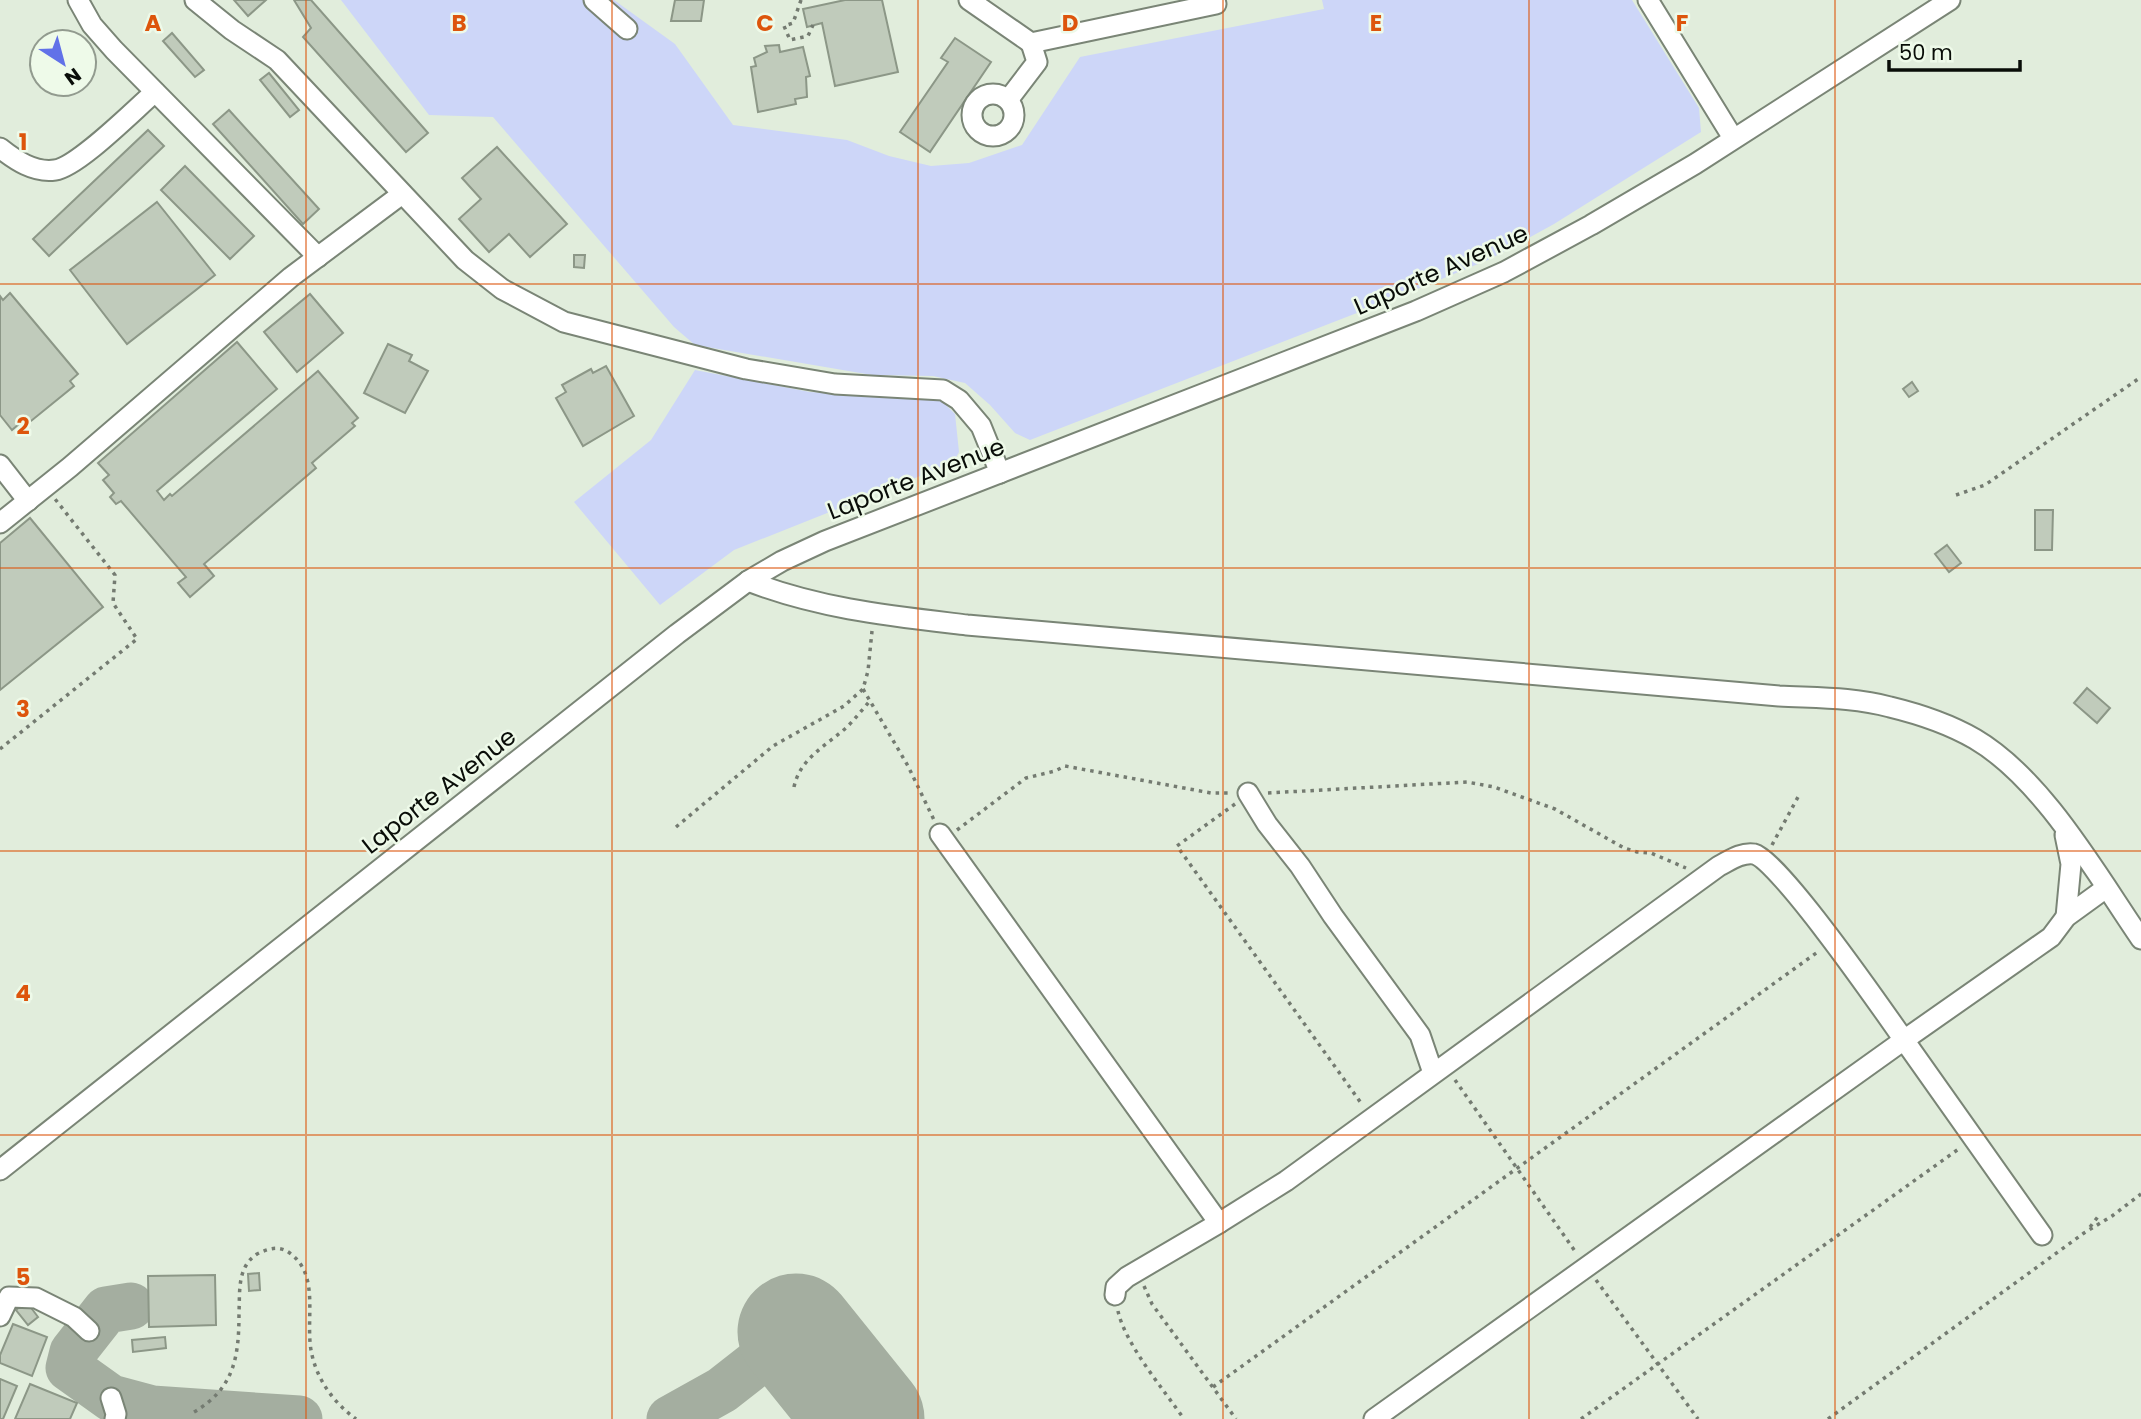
<svg xmlns="http://www.w3.org/2000/svg" width="2141" height="1419" viewBox="0 0 2141 1419" font-family="Poppins,sans-serif">
  <rect width="100%" height="100%" fill="#e1eddc"/>
  <g fill="#cdd6f8">
    <polygon points="341,0 614,0 675,44 733,125 847,140 889,156 931,166 969,163 1022,145 1080,57 1324,9 1322,0 1632,0 1699,108 1701,132 1554,224 1490,259 1398,297 1030,440 1015,433 990,405 965,383 933,376 872,375 695,345 674,327 493,117 429,115"/>
    <polygon points="695,370 810,392 941,400 955,414 959,452 953,463 734,550 660,605 574,502 651,440"/>
  </g>
  <g fill="none" stroke-linecap="round" stroke-linejoin="round">
    <g stroke="#a4aea0" stroke-width="47">
      <polyline points="131,1306 106,1310 73,1352 69,1368 111,1398 152,1409 299,1419"/>
      <polyline points="670,1419 722,1390 796,1332"/>
    </g>
    <polyline stroke="#a4aea0" stroke-width="117" points="796,1332 866,1419"/>
  </g>
  <g fill="#c0cbbb" stroke="#8c9787" stroke-width="2">
    <polygon points="234,0 266,0 248,16"/>
    <polygon points="294,0 311,0 428,133 406,152 303,37 311,28"/>
    <polygon points="675,0 704,0 701,21 671,21"/>
    <polygon points="845,0 882,0 898,72 835,86 822,23 807,27 803,9"/>
    <polygon points="172,33 204,70 195,77 163,41"/>
    <polygon points="955,38 991,62 930,152 900,132 948,62 941,58"/>
    <polygon points="779,45 780,52 803,47 810,76 806,77 807,97 795,99 796,104 758,112 751,67 756,66 754,58 767,52 765,46"/>
    <polygon points="269,73 299,110 290,117 260,80"/>
    <polygon points="229,110 319,209 303,224 213,124"/>
    <polygon points="148,130 164,146 49,256 33,239"/>
    <polygon points="497,147 567,224 530,257 509,234 489,252 459,219 481,199 462,178"/>
    <polygon points="185,166 254,236 230,259 161,190"/>
    <polygon points="157,202 215,275 127,344 70,270"/>
    <polygon points="574,255 585,255 584,268 574,267"/>
    <polygon points="10,293 78,374 70,381 74,386 31,421 27,417 12,430 0,415 0,296 3,300"/>
    <polygon points="310,294 343,333 297,372 264,332"/>
    <polygon points="237,342 277,389 157,491 164,500 170,494 172,496 318,371 358,418 352,423 355,426 312,463 316,468 204,564 214,576 190,597 178,583 186,577 121,501 116,504 110,497 114,493 103,480 109,475 98,463"/>
    <polygon points="388,344 412,355 409,361 428,371 405,413 364,393"/>
    <polygon points="606,366 634,416 583,446 556,398 566,392 562,385 591,369 593,373"/>
    <polygon points="1912,382 1918,391 1909,397 1903,389"/>
    <polygon points="2035,510 2053,510 2052,550 2035,550"/>
    <polygon points="30,518 103,607 0,690 0,543"/>
    <polygon points="1947,545 1961,563 1949,572 1935,554"/>
    <polygon points="2087,688 2110,708 2097,723 2074,703"/>
    <polygon points="259,1273 260,1290 249,1291 248,1274"/>
    <polygon points="215,1275 216,1325 149,1327 148,1276"/>
    <polygon points="26,1301 38,1317 28,1325 16,1310"/>
    <polygon points="13,1324 47,1337 32,1376 0,1363 0,1355"/>
    <polygon points="165,1337 166,1348 133,1352 132,1340"/>
    <polygon points="0,1379 17,1386 3,1419 0,1419"/>
    <polygon points="30,1384 77,1403 70,1419 15,1419"/>
  </g>
  <g fill="none" stroke-linecap="round" stroke-linejoin="round">
    <defs>
      <g id="minor">
        <polyline points="78,0 92,25 114,50 318,257"/>
        <polyline points="195,0 232,30 277,60 465,260 502,289 564,322 746,369 835,384 943,390 959,400 981,426 1000,473"/>
        <polyline points="594,0 627,29"/>
        <polyline points="969,0 1031,43 1216,4 1215,0"/>
        <polyline points="1648,0 1733,138"/>
        <circle cx="993" cy="115" r="21"/>
        <polyline points="1008,100 1037,62 1031,43"/>
        <path d="M0,148C15,160 34,173 55,170C78,167 135,109 155,92"/>
        <polyline points="0,465 28,501"/>
        <polyline points="0,523 70,467 291,277 402,194"/>
        <path d="M748,581C820,609 891,616 967,625L1779,696C1815,698 1854,697 1890,707C1919,714 1949,724 1975,739C2043,779 2097,875 2141,939"/>
        <polyline points="1248,793 1267,824 1300,866 1333,916 1420,1035 1433,1073"/>
        <path d="M940,834L1219,1223L1286,1181L1719,866C1729,861 1741,852 1754,854C1779,860 1883,1010 1904,1040L2051,937L2066,917L2106,888"/>
        <polyline points="2065,835 2071,864 2066,917"/>
        <polyline points="0,1170 677,634 748,581 782,561 825,541 1416,311 1504,272 1591,225 1695,164 1950,0"/>
        <polyline points="1115,1295 1116,1287 1127,1277 1219,1223"/>
        <polyline points="0,1316 9,1297 36,1298 74,1317 89,1331"/>
        <polyline points="111,1398 116,1414 115,1419"/>
        <polyline points="1374,1419 1904,1040 2042,1235"/>
      </g>
    </defs>
    <use href="#minor" stroke="#7a8576" stroke-width="23"/>
    <g stroke="#747b71" stroke-width="3.5" stroke-dasharray="3.5 5" stroke-linecap="butt">
      <polyline points="801,0 793,23 784,26 790,40 808,36 813,25"/>
      <polyline points="1956,495 1985,485 2141,377"/>
      <polyline points="863,689 908,766 934,820"/>
      <polyline points="0,749 137,639 113,603 115,575 55,499"/>
      <path d="M794,787C800,758 826,746 847,727C855,719 862,710 869,702"/>
      <polyline points="1268,793 1467,782 1494,787 1555,809 1624,848 1637,852 1651,853 1686,868"/>
      <polyline points="1235,804 1177,846 1361,1103"/>
      <polyline points="676,827 773,746 844,706 863,689 868,671 872,631"/>
      <polyline points="957,830 1026,778 1055,771 1065,766 1211,793 1232,793"/>
      <polyline points="1772,845 1798,797"/>
      <polyline points="1455,1080 1577,1254"/>
      <polyline points="2090,1227 2100,1214"/>
      <polyline points="1596,1280 1698,1419"/>
      <polyline points="1144,1286 1152,1304 1236,1419"/>
      <path d="M1118,1311C1125,1344 1164,1390 1184,1419"/>
      <polyline points="1213,1387 1819,951"/>
      <path d="M194,1412C235,1388 239,1356 239,1312C240,1291 237,1267 257,1254C269,1248 280,1245 291,1254C321,1277 304,1322 312,1355C318,1381 334,1403 356,1419"/>
      <polyline points="1581,1419 1960,1148"/>
      <polyline points="1828,1419 2084,1233 2112,1216 2141,1194"/>
    </g>
    <use href="#minor" stroke="#fff" stroke-width="19"/>
  </g>
  <path fill="none" stroke="#dd550c" stroke-width="2" stroke-opacity="0.55" d="M306,0V1419M612,0V1419M918,0V1419M1223,0V1419M1529,0V1419M1835,0V1419M0,284H2141M0,568H2141M0,851H2141M0,1135H2141"/>
  <g text-anchor="middle" stroke-width="5" stroke-linejoin="round" paint-order="stroke">
    <g font-size="24" fill="#090d08" stroke="#eefae9">
      <text transform="translate(1441 270) rotate(-24)" y="8">Laporte Avenue</text>
      <text transform="translate(916 479) rotate(-21)" y="8">Laporte Avenue</text>
      <text transform="translate(439 791) rotate(-38)" y="8">Laporte Avenue</text>
    </g>
  </g>
  <g font-size="23" text-anchor="middle" font-weight="bold" fill="#dd550c" stroke="#eefae9" stroke-width="5" stroke-linejoin="round" paint-order="stroke">
    <text x="153" y="31">A</text>
    <text x="459" y="31">B</text>
    <text x="765" y="31">C</text>
    <text x="1070" y="31">D</text>
    <text x="1376" y="31">E</text>
    <text x="1682" y="31">F</text>
    <text x="23" y="150">1</text>
    <text x="23" y="434">2</text>
    <text x="23" y="717">3</text>
    <text x="23" y="1001">4</text>
    <text x="23" y="1285">5</text>
  </g>
  <g transform="translate(63 63) rotate(144)"><circle r="33" fill="#eefae9" stroke="#929b8f" stroke-width="2"/>
  <path d="M0-5L12 26L0 18L-12 26Z" fill="#6171e8"/>
  <text y="-10" font-size="19" font-weight="bold" text-anchor="middle" fill="#090d08">N</text>
  </g>
  <path d="M1889 60v10h131v-10" fill="none" stroke="#090d08" stroke-width="3.5"/>
  <text x="1899" y="60" font-size="21" fill="#090d08" stroke="#eefae9" stroke-width="5" paint-order="stroke">50 m</text>
</svg>
